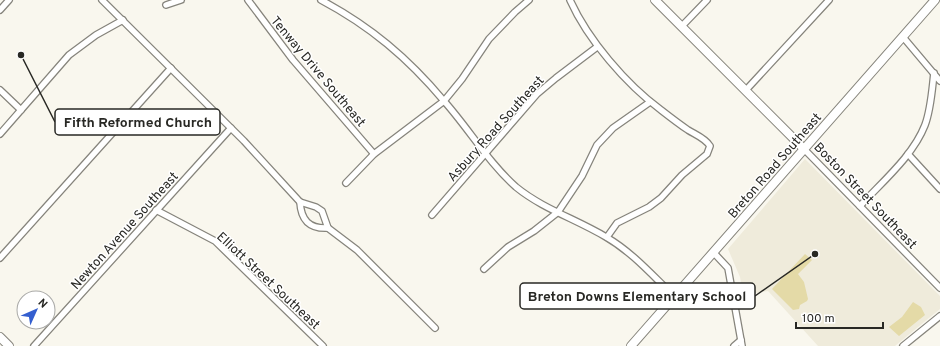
<svg xmlns="http://www.w3.org/2000/svg" width="940" height="346" viewBox="0 0 940 346" font-family="Overpass,sans-serif">
  <rect width="100%" height="100%" fill="#f9f7ee"/>
  <polygon fill="#efebdb" points="805,159 940,296 940,309 895,346 818,346 768,291 743,295 740,277 728,249"/>
  <g fill="#e4daa7">
    <polygon points="805,254 812,260 798,274 804,282 808,299 807,301 800,305 799,309 793,310 772,289"/>
    <polygon points="913,302 921,307 925,315 899,336 889,327 902,317"/>
  </g>
  <g fill="none" stroke-linecap="round" stroke-linejoin="round">
    <defs>
      <g id="street">
        <polyline points="102,0 244,141 300,202 316,207 322,211 328,228 357,250 435,328"/>
        <polyline points="248,0 293,60 374,154"/>
        <path d="M321,0C370,26 408,58 444,101C469,129 488,162 516,187C543,209 576,219 606,237C632,252 652,275 674,296"/>
        <path d="M570,0C588,40 626,84 661,110C670,117 679,124 688,130C696,135 705,138 710,146L707,154L682,175L661,198L649,207L617,223L607,237"/>
        <polyline points="166,5 181,0"/>
        <polyline points="0,10 9,0"/>
        <polyline points="682,26 707,0"/>
        <polyline points="903,37 940,81"/>
        <polyline points="0,90 21,110"/>
        <polyline points="746,90 829,0"/>
        <polyline points="0,134 69,55 96,35 123,20"/>
        <polyline points="804,149 940,288"/>
        <polyline points="908,154 940,189"/>
        <polyline points="346,183 374,154 444,101 462,79 489,39 515,12 529,0"/>
        <path d="M300,202C301,220 309,229 328,228"/>
        <path d="M860,206C882,182 913,156 925,125C931,109 932,90 934,73"/>
        <polyline points="156,210 215,241 323,346"/>
        <polyline points="432,215 537,94 556,78 597,47"/>
        <polyline points="714,253 728,268 742,346"/>
        <polyline points="0,258 171,68"/>
        <polyline points="484,269 508,247 534,231 558,212 582,176 597,145 613,128 650,102"/>
        <polyline points="34,346 231,128"/>
        <polyline points="734,346 741,340"/>
        <polyline points="903,346 940,316"/>
      </g>
      <g id="secondary">
        <polyline points="655,0 804,149"/>
        <polyline points="0,337 9,346"/>
        <polyline points="631,346 935,0"/>
      </g>
    </defs>
    <use href="#street" stroke="#86847c" stroke-width="8"/>
    <use href="#secondary" stroke="#86847c" stroke-width="10"/>
    <use href="#street" stroke="#fff" stroke-width="5.5"/>
    <use href="#secondary" stroke="#fff" stroke-width="8"/>
  </g>
  <g text-anchor="middle" stroke-width="3" stroke-linejoin="round" paint-order="stroke">
    <g font-size="13" fill="#282824" stroke="#fff">
      <text transform="translate(319 71) rotate(50)" y="5">Tenway Drive Southeast</text>
      <text transform="translate(495 128) rotate(-48)" y="5">Asbury Road Southeast</text>
      <text transform="translate(774 165) rotate(-49)" y="5">Breton Road Southeast</text>
      <text transform="translate(866 195) rotate(46)" y="5">Boston Street Southeast</text>
      <text transform="translate(124 230) rotate(-48)" y="5">Newton Avenue Southeast</text>
      <text transform="translate(269 280) rotate(43)" y="5">Elliott Street Southeast</text>
    </g>
  </g>
  <path fill="none" stroke="#282824" stroke-width="1.5" d="M21 55L55 122M815 254L755 296"/>
  <g fill="#282824" stroke="#fff" stroke-width="1.5">
    <circle cx="21" cy="55" r="4"/>
    <circle cx="815" cy="254" r="4"/>
  </g>
  <g fill="#fff" stroke="#282824" stroke-width="1.5">
    <rect x="55" y="109" width="165" height="26" rx="4"/>
    <rect x="520" y="283" width="235" height="26" rx="4"/>
  </g>
  <g font-size="14" text-anchor="middle" font-weight="bold" fill="#282824">
    <text x="138" y="127">Fifth Reformed Church</text>
    <text x="637" y="301">Breton Downs Elementary School</text>
  </g>
  <g transform="translate(36 310) rotate(45)"><circle r="19" fill="#ffffff" stroke="#a9a9a7"/>
  <path d="M0-3L7 15L0 10L-7 15Z" fill="#345fcf"/>
  <text y="-6" font-size="11" font-weight="bold" text-anchor="middle" fill="#282824">N</text>
  </g>
  <path d="M796 322v6h87v-6" fill="none" stroke="#282824" stroke-width="2"/>
  <text x="802" y="322" font-size="12" fill="#282824" stroke="#ffffff" stroke-width="3" paint-order="stroke">100 m</text>
</svg>
